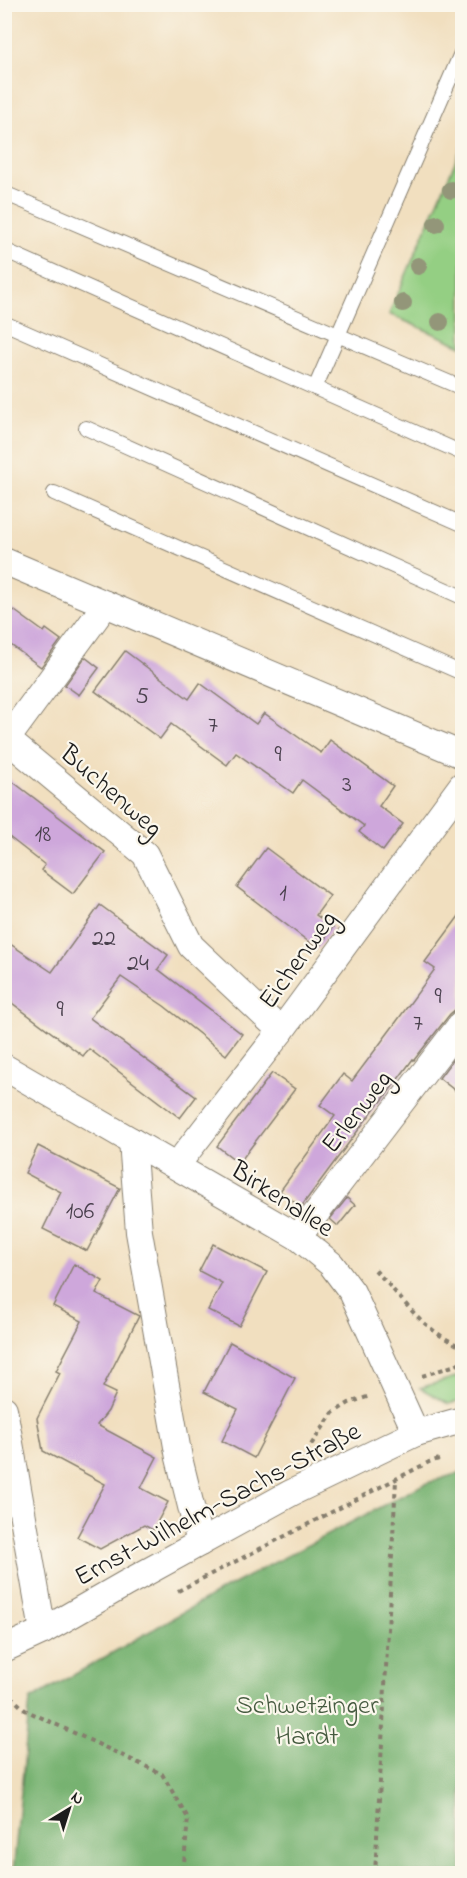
<svg xmlns="http://www.w3.org/2000/svg" width="467" height="1878" viewBox="0 0 467 1878" font-family="'Indie Flower',sans-serif">
  <rect width="100%" height="100%" fill="#fbf7ec"/>
  <filter id="ink" filterUnits="userSpaceOnUse"><feTurbulence type="fractalNoise" baseFrequency=".0167" numOctaves="2"/><feDisplacementMap in="SourceGraphic" scale="12" xChannelSelector="R" yChannelSelector="G"/><feConvolveMatrix kernelMatrix="1 2 1 2 8 2 1 2 1" color-interpolation-filters="sRGB"/></filter>
  <filter id="wash" filterUnits="userSpaceOnUse"><feTurbulence type="fractalNoise" baseFrequency=".008" numOctaves="4" result="noise"/><feDisplacementMap in="SourceGraphic" scale="24" xChannelSelector="R" yChannelSelector="G"/><feGaussianBlur stdDeviation="1.35" result="paint"/><feColorMatrix in="noise" values="0 0 0 0 0 0 0 0 0 0 0 0 0 0 0 0 0 1.4 0 .05"/><feComposite in="paint" operator="in"/></filter>
  <g filter="url(#wash)">
    <rect width="100%" height="100%" fill="#f1dfbf"/>
    <g fill="#94cf83" stroke="#587650" stroke-width="1.5">
      <polygon points="462,146 462,346 389,314"/>
      <polygon points="462,1375 462,1401 448,1404 420,1388"/>
    </g>
    <polygon fill="#77b271" stroke="#4a6746" stroke-width="1.5" points="462,1472 462,1873 13,1873 30,1700 220,1591 424,1484"/>
    <g id="blocks">
      <g fill="#cea7db">
        <polygon points="4,603 44,632 46,629 61,640 41,667 4,640"/>
        <polygon points="125,651 189,699 200,683 256,724 264,713 321,753 330,740 393,786 379,806 403,824 383,851 359,832 364,826 302,780 293,793 236,753 227,765 171,724 160,739 95,691"/>
        <polygon points="85,657 99,668 79,695 65,685"/>
        <polygon points="4,775 105,852 73,894 41,870 45,865 4,833"/>
        <polygon points="266,848 330,896 316,915 333,927 318,949 237,887"/>
        <polygon points="100,905 168,955 158,969 242,1034 226,1055 164,1006 121,977 90,1018 196,1097 180,1118 89,1049 83,1056 4,997 4,940 52,972"/>
        <polygon points="462,912 462,1008 456,1009 450,1014 414,1060 413,1059 381,1102 380,1101 301,1207 280,1191 335,1116 320,1105 343,1074 352,1081 394,1025 435,969 425,962"/>
        <polygon points="462,1047 462,1096 439,1078"/>
        <polygon points="272,1073 295,1089 239,1163 217,1146"/>
        <polygon points="38,1146 120,1188 87,1251 43,1229 61,1192 25,1173"/>
        <polygon points="347,1198 355,1205 338,1226 330,1219"/>
        <polygon points="213,1244 267,1272 239,1326 208,1310 222,1283 199,1271"/>
        <polygon points="74,1264 103,1281 96,1294 139,1316 103,1387 116,1393 108,1411 97,1425 157,1457 141,1488 168,1502 153,1530 144,1525 100,1549 77,1537 105,1484 43,1451 37,1418 60,1373 56,1371 82,1321 53,1306"/>
        <polygon points="230,1342 295,1378 254,1458 222,1441 238,1409 204,1392"/>
      </g>
    </g>
  </g>
  <g filter="url(#ink)">
    <use href="#blocks" fill-opacity="0" stroke="#867e6e" stroke-width="1.5"/>
    <g fill="none" stroke-linecap="round" stroke-linejoin="round">
      <defs>
        <g id="service">
          <polyline points="4,193 462,388"/>
          <polyline points="4,250 315,388 462,51"/>
          <polyline points="4,323 462,524"/>
          <polyline points="315,388 462,453"/>
          <polyline points="86,428 462,597"/>
          <polyline points="54,493 462,673"/>
        </g>
        <g id="minor">
          <polyline points="4,561 462,755"/>
          <polyline points="4,737 145,854 191,946 281,1031"/>
          <polyline points="7,739 106,604"/>
          <polyline points="4,1067 298,1237 331,1264 352,1292 416,1433"/>
          <polyline points="132,1141 139,1232 179,1458 200,1543"/>
          <polyline points="176,1166 281,1031 462,785"/>
          <polyline points="298,1237 462,1023"/>
          <polyline points="4,1409 43,1631"/>
          <polyline points="4,1649 43,1631 125,1584 291,1493 416,1433 462,1420"/>
        </g>
      </defs>
      <use href="#service" stroke="#867e6e" stroke-width="16"/>
      <use href="#minor" stroke="#867e6e" stroke-width="28"/>
      <g stroke="#867e6e" stroke-width="4" stroke-dasharray="4.5 4.5" stroke-linecap="butt">
        <path d="M375,1270C405,1301 421,1329 462,1347"/>
        <polyline points="422,1376 462,1363"/>
        <polyline points="306,1452 333,1413 349,1403 370,1396"/>
        <polyline points="178,1591 429,1462 439,1459"/>
        <polyline points="4,1690 25,1710 162,1774 188,1818 183,1874"/>
        <polyline points="375,1874 396,1480"/>
      </g>
      <use href="#service" stroke="#fff" stroke-width="14"/>
      <use href="#minor" stroke="#fff" stroke-width="26"/>
    </g>
    <g fill="#939679">
      <circle cx="451" cy="190" r="9"/>
      <circle cx="436" cy="224" r="9"/>
      <circle cx="418" cy="266" r="9"/>
      <circle cx="403" cy="303" r="9"/>
      <circle cx="440" cy="322" r="9"/>
    </g>
  </g>
  <g text-anchor="middle" stroke-width="4.5" stroke-linejoin="round" paint-order="stroke">
    <g font-size="24" fill="#483f4c">
      <text x="142" y="703">5</text>
      <text x="213" y="732">7</text>
      <text x="278" y="761">9</text>
      <text x="347" y="791">3</text>
      <text x="43" y="841">18</text>
      <text x="283" y="900">1</text>
      <text x="104" y="945">22</text>
      <text x="138" y="970">24</text>
      <text x="438" y="1003">9</text>
      <text x="60" y="1016">9</text>
      <text x="418" y="1030">7</text>
      <text x="80" y="1218">106</text>
    </g>
    <g font-size="27" fill="#1c1c1c" stroke="#fbf7ec">
      <text transform="translate(112 790) rotate(41)" y="9">Buchenweg</text>
      <text transform="translate(297 959) rotate(-54)" y="9">Eichenweg</text>
      <text transform="translate(356 1111) rotate(-52)" y="9">Erlenweg</text>
      <text transform="translate(283 1198) rotate(33)" y="9">Birkenallee</text>
      <text transform="translate(217 1503) rotate(-28)" y="9">Ernst-Wilhelm-Sachs-Straße</text>
    </g>
    <g font-size="27" fill="#465b40" stroke="#fbf7ec">
      <text x="307" y="1713">Schwetzinger<tspan x="307" dy="31">Hardt</tspan></text>
    </g>
  </g>
  <rect width="467" height="1878" fill="none" stroke="#fbf7ec" stroke-width="24"/>
  <g transform="translate(69 1809) rotate(38)" stroke="#fbf7ec" stroke-width="4.5" paint-order="stroke">
  <path d="M0-4.5L10 22L0 15L-10 22Z" fill="#1c1c1c"/>
  <text y="-9" font-size="16" font-weight="bold" text-anchor="middle" fill="#1c1c1c">N</text>
  </g>
</svg>
